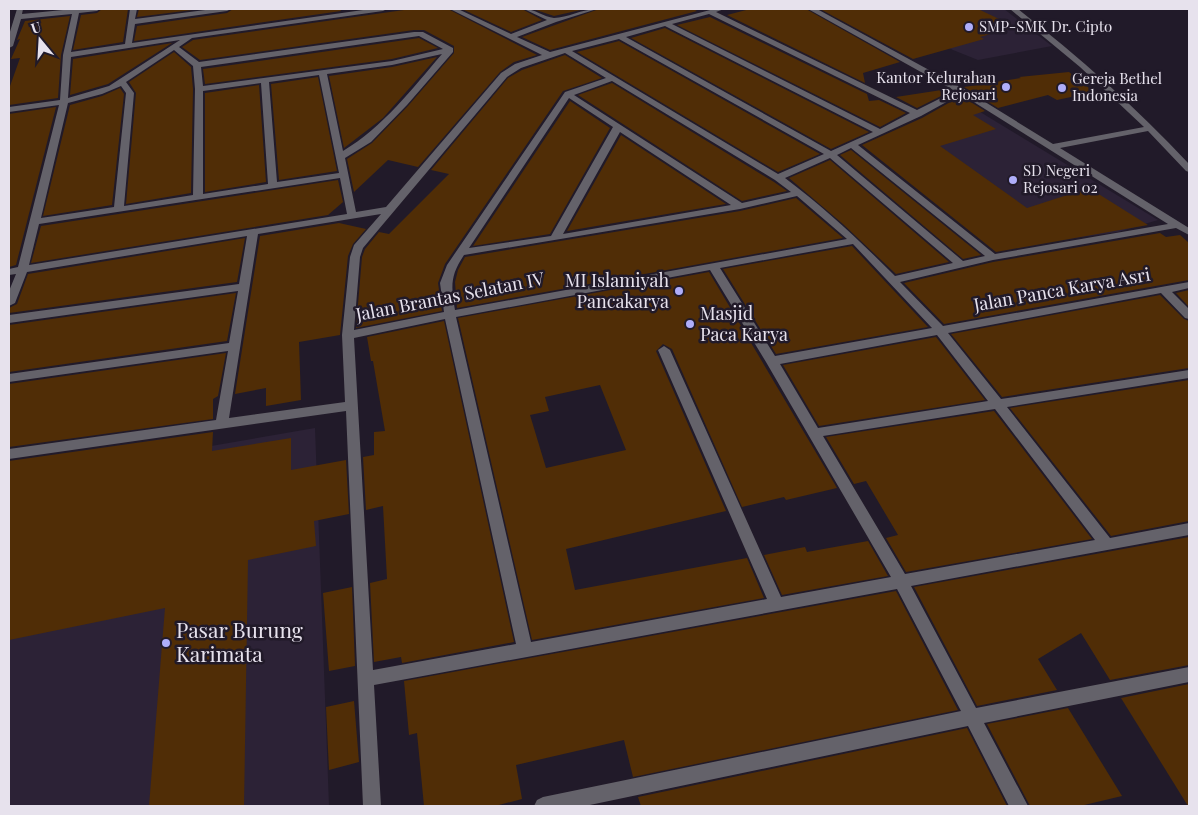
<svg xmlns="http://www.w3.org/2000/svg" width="1198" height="815" viewBox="0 0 1198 815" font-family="'Playfair Display',serif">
  <rect width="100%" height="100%" fill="#211a29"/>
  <g fill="#2c2236">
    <polygon points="875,9 1004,9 1052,46 978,60 953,50"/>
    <polygon points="972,107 1158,220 1118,232 1023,245 880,139"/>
    <polygon points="315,428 329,806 9,806 9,481"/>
  </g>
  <g fill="#502d06" fill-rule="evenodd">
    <polygon points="102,9 128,9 123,42 73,50 81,15 97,13"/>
    <polygon points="139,9 200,9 137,17"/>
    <polygon points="233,9 340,9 341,11 134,41 137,26 227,13"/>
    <polygon points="411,9 448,9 537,55 514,62 500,72 418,167 388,160 354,192 347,159 372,143 408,106 454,53 454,46 424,30 414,30 200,60 182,47 193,40"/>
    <polygon points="462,9 522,9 542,20 511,32"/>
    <polygon points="533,9 585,9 554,16"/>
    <polygon points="599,9 693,9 697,11 550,50 522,37"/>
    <polygon points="750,9 806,9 900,62 863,73 865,83 727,15"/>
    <polygon points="820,9 978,9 1016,27 980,37 984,39 913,59"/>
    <polygon points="70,16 61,55 58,98 9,105 9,89 20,58 11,59 20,39 17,40 25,21"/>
    <polygon points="710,17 867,94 869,101 879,100 906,113 880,127 677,25"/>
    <polygon points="665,28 869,132 831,149 631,38"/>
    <polygon points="419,38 438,48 392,59 205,84 203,69"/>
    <polygon points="619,41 820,154 778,172 577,52"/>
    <polygon points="172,43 108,84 70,95 73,59"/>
    <polygon points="174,52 191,67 193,89 191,193 126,204 136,93 129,82"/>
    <polygon points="565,55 602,78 563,91 445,264 438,283 442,311 356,328 362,257 365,249 379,232 389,234 449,174 431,170 508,78 522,70"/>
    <polygon points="437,57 383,118 344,148 329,76 392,67"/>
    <polygon points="1069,72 1094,92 1057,100 1048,95 998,108 964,87 1021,78 1019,77"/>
    <polygon points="318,77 337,171 279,180 271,84"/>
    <polygon points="612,83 774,182 787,191 742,201 578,95"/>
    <polygon points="259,85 266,182 205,192 205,93"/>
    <polygon points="120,88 124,94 112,205 43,216 70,105 102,96"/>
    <polygon points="948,89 951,91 917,108 896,97"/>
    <polygon points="961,96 985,111 973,115 996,129 940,146 1027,208 1089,188 1148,225 996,252 862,145 922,118"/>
    <polygon points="570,101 610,128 550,234 473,246"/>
    <polygon points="56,107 16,265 9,267 9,114"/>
    <polygon points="621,135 726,204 567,231"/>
    <polygon points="851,150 981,255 963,259 840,155"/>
    <polygon points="830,160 949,262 896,274 843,224 789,178"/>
    <polygon points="338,180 343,202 328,215 31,263 41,226"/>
    <polygon points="796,198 843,238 457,308 455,282 458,270 465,257 740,211"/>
    <polygon points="339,223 366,229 353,244 348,256 340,335 299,342 301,400 266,406 266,388 235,394 260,236"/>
    <polygon points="1160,233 1166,237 1180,235 1189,243 1189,280 944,324 904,283 993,262"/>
    <polygon points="245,238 237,282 9,313 9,308 17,304 28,274"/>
    <polygon points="852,246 928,327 776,354 723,269"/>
    <path d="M709,272L837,488L786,500L784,497L742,507L672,349L663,344L656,351L726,511L566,549L575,590L747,558L764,598L532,640L458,318ZM600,385L626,450L546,468L530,415L549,411L545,397Z"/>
    <polygon points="1189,290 1189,307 1176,293"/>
    <polygon points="236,293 227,341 9,372 9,325"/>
    <polygon points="1160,295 1184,319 1189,321 1189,368 1002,397 951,334"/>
    <polygon points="444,321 514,642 402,663 401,657 374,662 370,583 387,579 383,506 366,510 363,457 374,455 374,432 385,431 373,361 371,361 367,337"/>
    <polygon points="936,337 985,400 819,426 783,365"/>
    <polygon points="226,353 218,396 213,399 213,419 9,447 9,384"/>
    <polygon points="1189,380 1189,521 1111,536 1010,408"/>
    <polygon points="994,411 1092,539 906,572 886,538 898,535 866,481 854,484 826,437"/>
    <polygon points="213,432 212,451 291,438 291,470 346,460 349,514 314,521 316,546 248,560 244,806 149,806 165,608 9,640 9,461"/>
    <polygon points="1189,537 1189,665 1110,680 1081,633 1038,659 1057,690 977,706 914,587"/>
    <polygon points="868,541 888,576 782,595 764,555 805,547 807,552"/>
    <polygon points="352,587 355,666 329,671 323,593"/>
    <polygon points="896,591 958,710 633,777 624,740 516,765 522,799 495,806 424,806 417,733 409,735 404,681"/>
    <polygon points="1189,684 1189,806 1188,806 1121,698"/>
    <polygon points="354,701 359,762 329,770 326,707"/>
    <polygon points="1068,708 1122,796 1080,806 1030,806 987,724"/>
    <polygon points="967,728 1007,806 641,806 638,797"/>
  </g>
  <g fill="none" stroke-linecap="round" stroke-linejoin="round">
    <path fill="#64626a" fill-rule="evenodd" d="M17,9H23L22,14L73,9H100L97,11L79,13L71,52L125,44L130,9H137L135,19L213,9H231L227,11L135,24L132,43L370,9H387L383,11L192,38L179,47L199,62L414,32H423L453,48V52L407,105L371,142L345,158L356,212L386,207L501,73L515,64L542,55L450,9H458L511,34L547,20L524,9C535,9 544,17 554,18C567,18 582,9 597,9L556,22L517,37L550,52L714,9H724L716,12L917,110L955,91L808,9H817L964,89L1053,144L1144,127L1080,67L1010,9H1018C1079,57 1137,108 1189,164V172L1186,171L1148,131L1060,148L1189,228V235L1176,228L993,260L900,282L943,326L1189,282V288L1172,292L1189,309V319L1185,318L1161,293L948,333L1001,399L1189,370V378L1007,407L1110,538L1189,523V535L911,586L976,708L1189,667V682L984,723L1028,806H1009L968,726L585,806H534L537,800L543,797L961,711L897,589L374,685L381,806H363L346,411L9,459V449L216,420L228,351L9,382V374L229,343L238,291L9,323V315L239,284L247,236L27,272L15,303L9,306V291L16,274L9,275V269L18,267L59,105L9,112V107L60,100L63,55L72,14L21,19L13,46L9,48V35ZM709,14L910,113L880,129L672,24ZM665,26L873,132L831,151L626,37ZM419,36L443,49L392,61L203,86L201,67ZM619,39L824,154L778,174L572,51ZM180,40L109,86L68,98L71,57ZM174,50L193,66L195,89L193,195L124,206L134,93L126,82ZM565,53L606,78L565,92L447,265L440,283L444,312L354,330L360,257L363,248L507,77L521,68ZM442,54C412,89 383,127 343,151L327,74L392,65ZM319,75L339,173L277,182L269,82ZM612,81L775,180L791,192L742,203L574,95ZM261,83L268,184L203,194V91ZM121,86L126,93L114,207L41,218L68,103L102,94ZM961,94L1168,224L995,254L858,145L921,116ZM569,98L613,127L551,236L469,248ZM620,132L731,205L563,234ZM851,148L985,256L963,261L837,155ZM830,158L953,263L895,276C860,241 825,208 785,178ZM340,178L347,214L29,265L39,224ZM797,196L847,239L455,310C451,286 450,276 464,255L740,209ZM381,214L354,245L350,257L342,335L345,402L229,418L258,234ZM853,244L932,328L775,356L720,268ZM710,270L766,362L891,577L781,597L670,350L664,346L658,350L767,599L531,642L456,317ZM445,319L516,644L373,670L354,338ZM937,335L988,401L818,428L780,364ZM995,409L1095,540L905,574L823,436Z"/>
  </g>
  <g fill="#afaefa" stroke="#211a29" stroke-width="2">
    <circle cx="969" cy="27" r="5"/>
    <circle cx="1006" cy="87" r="5"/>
    <circle cx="1062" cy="88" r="5"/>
    <circle cx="1013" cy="180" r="5"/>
    <circle cx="679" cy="291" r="5"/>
    <circle cx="690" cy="324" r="5"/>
    <circle cx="166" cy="643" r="5"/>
  </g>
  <g text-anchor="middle" stroke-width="5" stroke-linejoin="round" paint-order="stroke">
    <g font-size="15" fill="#e7e2ed" stroke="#211a29" text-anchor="start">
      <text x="979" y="32">SMP-SMK Dr. Cipto</text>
      <text x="996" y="83" text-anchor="end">Kantor Kelurahan<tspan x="996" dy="17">Rejosari</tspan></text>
      <text x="1072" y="84">Gereja Bethel<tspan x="1072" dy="17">Indonesia</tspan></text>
      <text x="1023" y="176">SD Negeri<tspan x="1023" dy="17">Rejosari 02</tspan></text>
    </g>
    <g font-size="18" fill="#e7e2ed" stroke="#211a29" text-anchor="end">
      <text x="669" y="287">MI Islamiyah<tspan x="669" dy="21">Pancakarya</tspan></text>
      <text x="700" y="320" text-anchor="start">Masjid<tspan x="700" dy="21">Paca Karya</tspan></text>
    </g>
    <g font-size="18" fill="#e7e2ed" stroke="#211a29">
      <text transform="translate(1062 290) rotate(-10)" y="6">Jalan Panca Karya Asri</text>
      <text transform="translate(450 297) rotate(-11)" y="6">Jalan Brantas Selatan IV</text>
    </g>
    <g font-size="21" fill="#e7e2ed" stroke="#211a29" text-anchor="start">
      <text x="176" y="638">Pasar Burung<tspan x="176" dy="24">Karimata</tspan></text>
    </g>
  </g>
  <rect width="1198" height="815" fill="none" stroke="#e7e2ed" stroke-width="20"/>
  <g transform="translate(40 40) rotate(342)" stroke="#211a29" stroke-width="4" paint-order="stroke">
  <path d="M0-4L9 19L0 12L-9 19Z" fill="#e7e2ed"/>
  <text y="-8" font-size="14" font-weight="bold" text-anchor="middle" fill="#e7e2ed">U</text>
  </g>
</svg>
